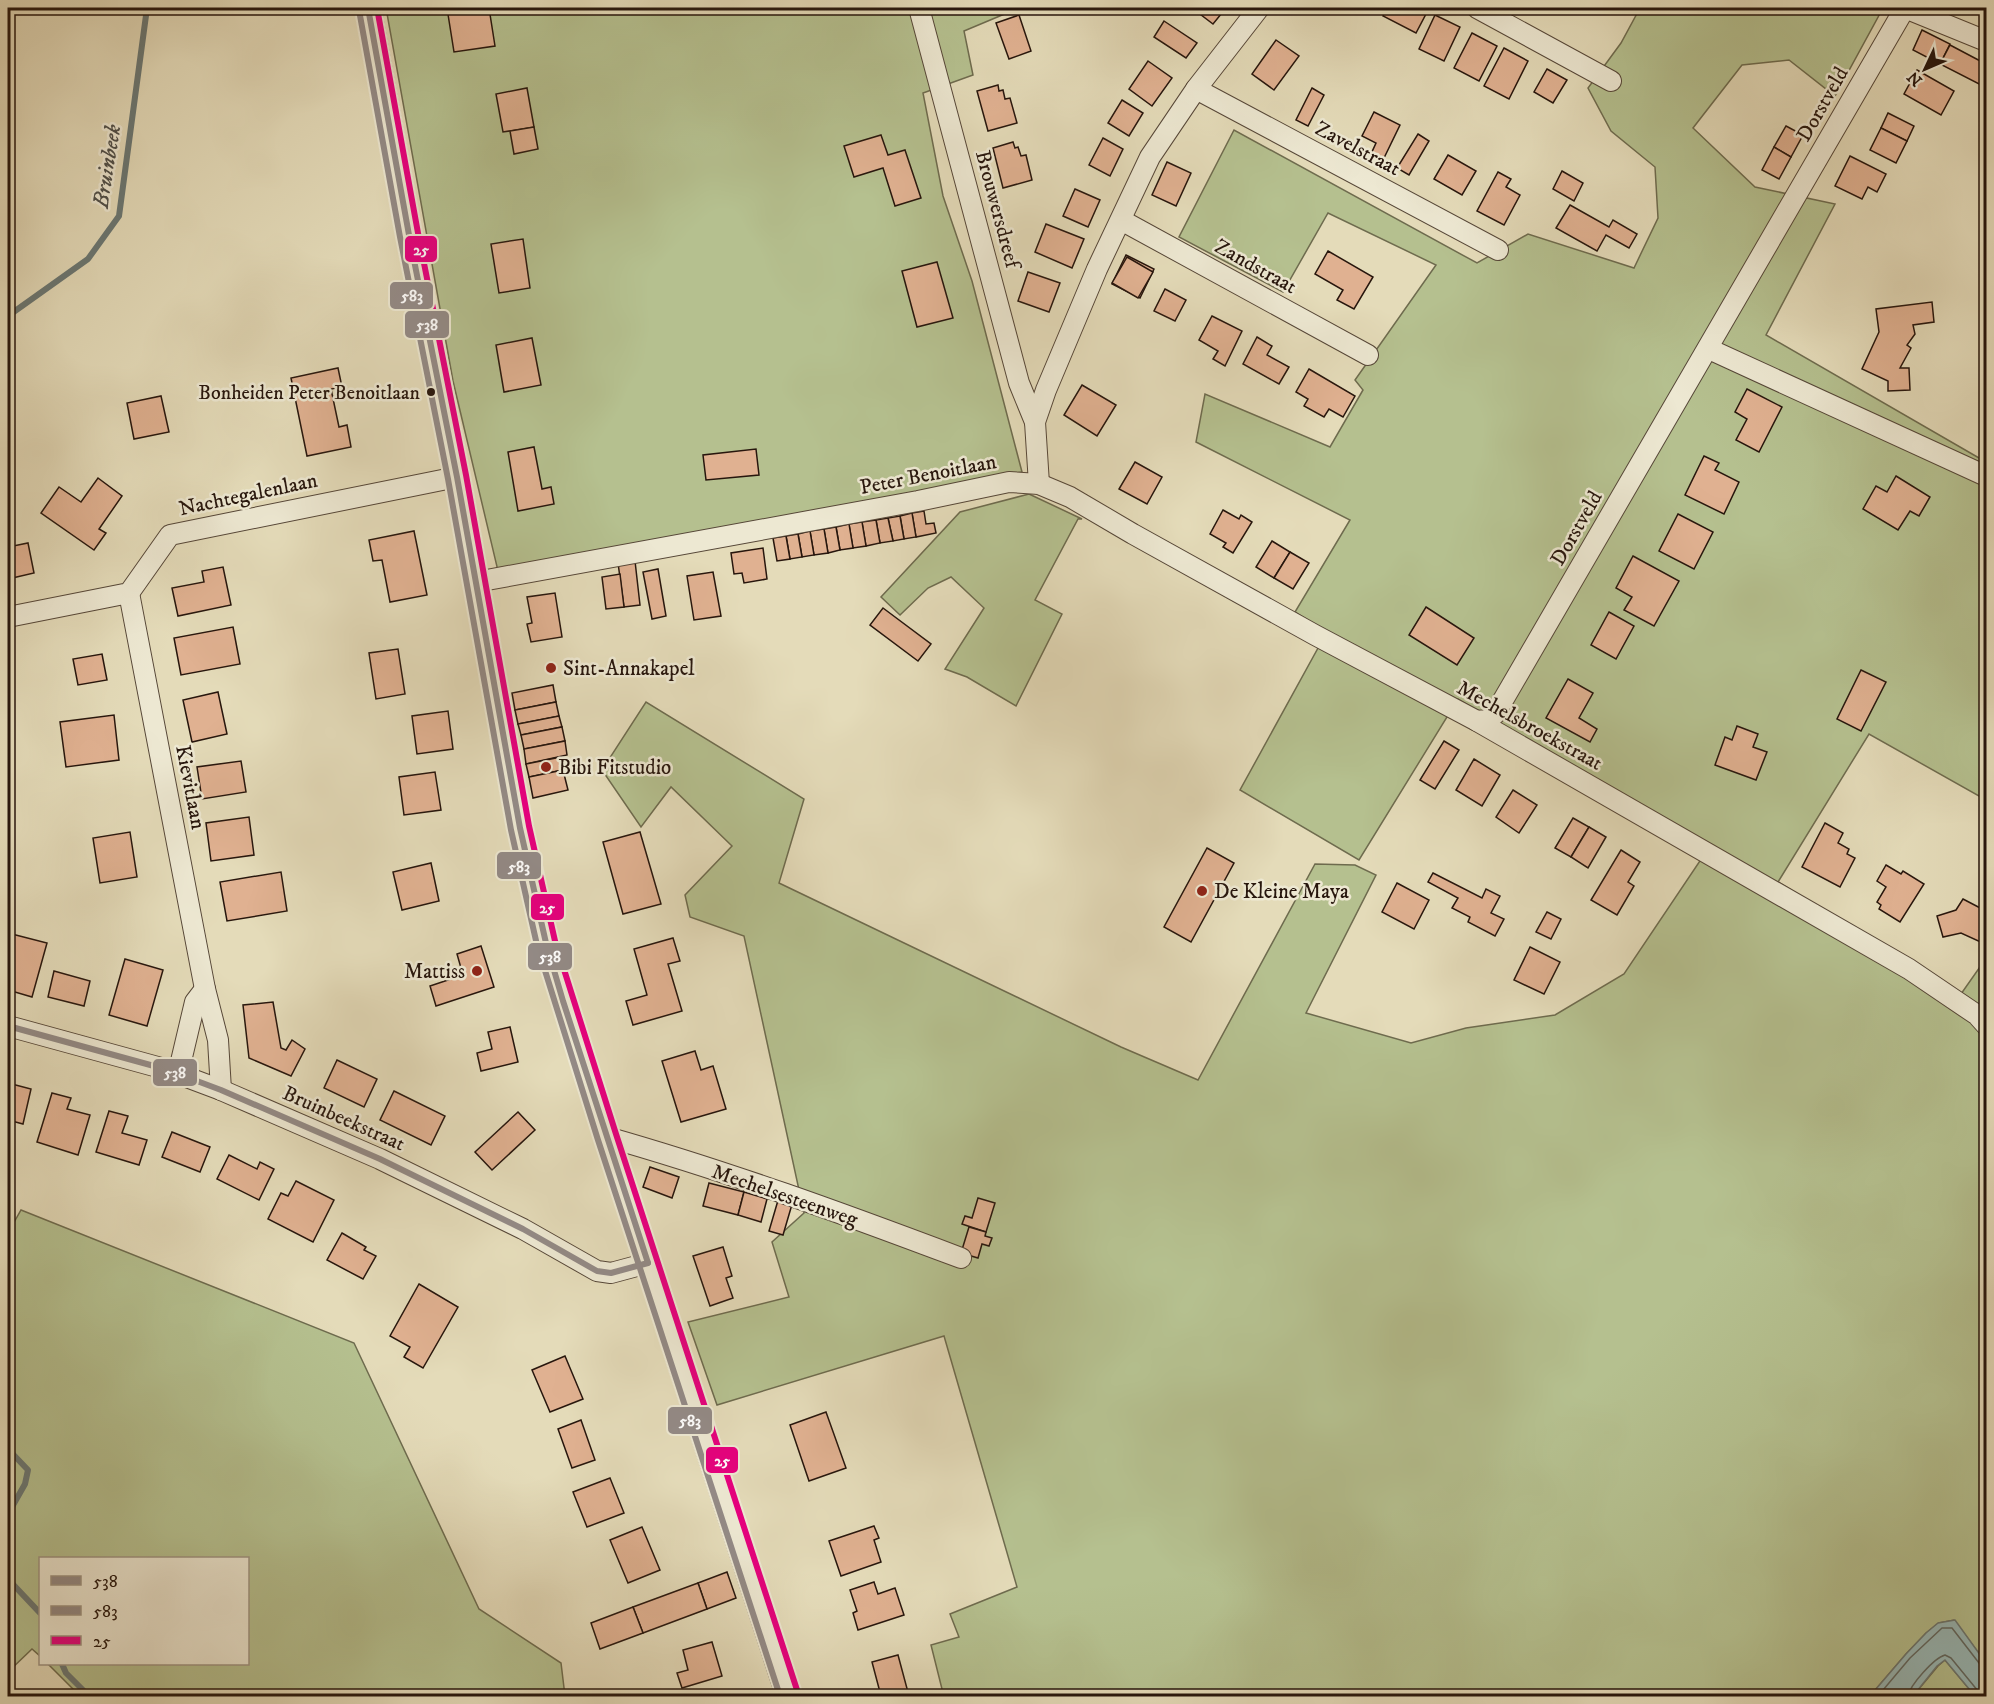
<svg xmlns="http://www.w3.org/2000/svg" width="1994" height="1704" viewBox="0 0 1994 1704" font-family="'IM FELL DW Pica',serif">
  <rect width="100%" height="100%" fill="#e4dbb9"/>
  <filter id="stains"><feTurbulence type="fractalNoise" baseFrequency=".00333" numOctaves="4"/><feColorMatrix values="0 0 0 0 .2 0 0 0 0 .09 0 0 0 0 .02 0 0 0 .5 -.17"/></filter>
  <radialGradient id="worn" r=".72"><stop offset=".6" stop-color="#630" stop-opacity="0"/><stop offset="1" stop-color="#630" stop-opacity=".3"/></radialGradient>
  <g fill="#b5c08f" stroke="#6e6b4e" stroke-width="1.5">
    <polygon points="386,8 1019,8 964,31 973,75 923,93 943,196 972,281 1022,472 498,571 453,381"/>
    <polygon points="1640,8 1883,8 1835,96 1789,60 1742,65 1693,128 1755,187 1835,204 1766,335 1986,462 1986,800 1869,734 1778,882 1961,994 1982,964 1986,964 1986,1663 1954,1620 1939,1623 1926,1633 1906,1654 1870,1696 932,1696 943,1693 931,1645 959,1637 950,1614 1017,1587 944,1336 717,1405 688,1322 789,1297 772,1242 804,1213 744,936 690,917 685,895 732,846 671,787 641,827 602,770 646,702 804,799 779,883 1121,1047 1198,1080 1315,864 1355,865 1376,875 1306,1013 1411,1043 1466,1028 1555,1015 1624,974 1708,849 1458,699 1359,860 1240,790 1318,648 1321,629 1295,612 1350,520 1196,442 1205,394 1330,447 1363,390 1355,380 1436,265 1328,213 1283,292 1179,237 1234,130 1477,263 1528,234 1634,268 1658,218 1655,167 1611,131 1588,88 1621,43"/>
    <polygon points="1029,494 1082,519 1078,519 1035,600 1062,614 1016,706 967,677 945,669 984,608 951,577 928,588 900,615 881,597 960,512"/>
    <polygon points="21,1210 354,1343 479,1609 561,1663 565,1696 80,1696 48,1664 248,1664 248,1558 40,1558 40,1656 32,1649 8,1672 8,1233"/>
    <polygon points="1945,1660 1975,1696 1913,1696 1938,1666"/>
  </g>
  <polygon fill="#98b9b8" stroke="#6b7874" stroke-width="1.5" points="1955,1620 1986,1663 1986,1696 1975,1696 1945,1660 1937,1666 1913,1696 1870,1696 1906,1654 1926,1633 1938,1623"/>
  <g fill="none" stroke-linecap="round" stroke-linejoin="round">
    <g stroke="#606862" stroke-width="1.5">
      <polyline points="1878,1696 1910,1658 1942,1628 1952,1628 1979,1663 1986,1666"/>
      <path d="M1908,1696C1910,1685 1934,1658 1945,1655L1951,1658L1978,1691L1979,1696"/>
    </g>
    <g stroke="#6b7874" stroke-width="6">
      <polyline points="8,316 88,259 119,216 147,8"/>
      <polyline points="8,1449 28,1470 25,1484 8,1514"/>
      <polyline points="8,1579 40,1613"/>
      <polyline points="62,1664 66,1673 89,1696"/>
    </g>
  </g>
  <g fill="#e0b191" stroke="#27160d" stroke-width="1.5">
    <polygon points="447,8 489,8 495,46 454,52"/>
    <polygon points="1192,8 1226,8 1213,24"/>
    <polygon points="1387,8 1418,8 1427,12 1416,33 1383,16"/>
    <polygon points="1019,15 1031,51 1009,59 996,23"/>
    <polygon points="1435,15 1460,27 1444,61 1419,49"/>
    <polygon points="1164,21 1197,43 1186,58 1154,37"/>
    <polygon points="1922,30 1950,44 1940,64 1913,50"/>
    <polygon points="1472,33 1497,46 1479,81 1454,68"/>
    <polygon points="1276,40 1299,56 1274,90 1252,74"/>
    <polygon points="1950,45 1986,64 1986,78 1983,86 1940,64"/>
    <polygon points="1504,48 1528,61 1509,99 1484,86"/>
    <polygon points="1148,61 1172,78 1152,106 1129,89"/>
    <polygon points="1547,69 1567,80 1553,103 1534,92"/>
    <polygon points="1917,70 1954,91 1941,115 1904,94"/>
    <polygon points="998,85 999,91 1003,90 1005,99 1010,98 1017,123 988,131 977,91"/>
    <polygon points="527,88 534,127 503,132 496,94"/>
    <polygon points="1312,88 1324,95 1308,126 1296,120"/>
    <polygon points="1122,100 1143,113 1129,136 1108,123"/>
    <polygon points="1374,112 1400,125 1383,160 1371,154 1376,143 1362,136"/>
    <polygon points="1888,113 1914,126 1907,141 1881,128"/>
    <polygon points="1786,126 1803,135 1791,157 1774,147"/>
    <polygon points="534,127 538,149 514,154 510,131"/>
    <polygon points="1881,128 1907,141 1896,163 1870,150"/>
    <polygon points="1418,134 1429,141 1409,175 1397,168"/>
    <polygon points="881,135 888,155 905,150 921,198 895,206 883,168 854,177 844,146"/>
    <polygon points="1103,138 1123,149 1110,176 1089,165"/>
    <polygon points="1013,142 1015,148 1018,147 1021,156 1026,155 1032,180 1003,188 993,148"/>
    <polygon points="1774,147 1791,157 1779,179 1762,170"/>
    <polygon points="1448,155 1476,171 1462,195 1434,179"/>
    <polygon points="1850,156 1886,174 1877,192 1868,187 1862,199 1835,186"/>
    <polygon points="1167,162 1191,173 1176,206 1152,195"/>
    <polygon points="1562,171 1583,183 1574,201 1553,189"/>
    <polygon points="1498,172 1511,179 1506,187 1520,195 1504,225 1477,211"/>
    <polygon points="1075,189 1100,200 1088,227 1063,216"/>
    <polygon points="1570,205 1609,227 1613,220 1637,234 1629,248 1606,235 1597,251 1556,228"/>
    <polygon points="1046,224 1084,239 1072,268 1035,252"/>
    <polygon points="523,239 530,288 499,293 491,244"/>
    <polygon points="1328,251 1373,277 1354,309 1337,300 1343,290 1315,274"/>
    <polygon points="1126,255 1154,269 1140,298 1112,284"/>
    <polygon points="1127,257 1153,272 1138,298 1112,283"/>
    <polygon points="937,262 953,318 917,327 902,271"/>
    <polygon points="1028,272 1060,283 1049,312 1018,301"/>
    <polygon points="1165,289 1186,300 1175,321 1154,311"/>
    <polygon points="1932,302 1934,322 1913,325 1915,334 1907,345 1911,348 1900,368 1909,368 1910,390 1888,391 1888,381 1862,369 1879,332 1876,309"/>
    <polygon points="1212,316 1242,331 1225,366 1213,359 1218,351 1199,340"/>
    <polygon points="1257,337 1272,346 1267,355 1289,367 1279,384 1243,364"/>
    <polygon points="532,338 541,385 504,392 496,345"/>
    <polygon points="338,368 342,387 331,389 339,427 347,425 351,447 307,456 291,378"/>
    <polygon points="1309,369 1355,396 1343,417 1329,409 1324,417 1304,406 1308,399 1296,392"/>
    <polygon points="1082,385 1116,405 1097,436 1064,415"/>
    <polygon points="1747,389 1782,407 1759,452 1736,440 1747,419 1735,412"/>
    <polygon points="161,396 169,432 134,439 127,403"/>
    <polygon points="534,447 542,489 551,487 554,504 518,511 508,452"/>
    <polygon points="756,449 759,475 706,480 703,455"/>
    <polygon points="1704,456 1719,463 1715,470 1739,482 1724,514 1685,495"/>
    <polygon points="1135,462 1162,477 1147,504 1119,489"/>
    <polygon points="1896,476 1930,497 1919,516 1910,511 1898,530 1863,509 1876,486 1887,492"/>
    <polygon points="98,478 122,496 99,529 106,533 94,550 41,513 59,487 81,502"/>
    <polygon points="1223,510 1239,519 1241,515 1252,522 1233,553 1223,547 1226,543 1210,534"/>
    <polygon points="924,511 926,524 934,523 936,533 916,537 912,513"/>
    <polygon points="912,513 916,537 904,539 900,516"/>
    <polygon points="1678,514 1713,532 1694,569 1659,551"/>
    <polygon points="900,516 904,539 893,541 888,518"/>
    <polygon points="888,518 893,541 880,543 876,520"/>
    <polygon points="876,520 880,543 866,546 862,522"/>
    <polygon points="862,522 866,546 853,548 849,524"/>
    <polygon points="849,524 853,548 840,550 836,527"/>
    <polygon points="836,527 840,550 828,553 824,529"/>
    <polygon points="824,529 828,553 814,555 810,531"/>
    <polygon points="414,531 427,595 390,602 382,560 373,561 369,540"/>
    <polygon points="810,531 814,555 802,557 798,534"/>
    <polygon points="798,534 802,557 790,559 786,536"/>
    <polygon points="786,536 790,559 777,561 773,538"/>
    <polygon points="1272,541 1290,552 1274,578 1256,567"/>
    <polygon points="28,543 34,573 8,579 8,547"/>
    <polygon points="763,548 767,579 744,583 742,573 734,574 731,553"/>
    <polygon points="1290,552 1309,563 1293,589 1274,578"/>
    <polygon points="1633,556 1679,581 1654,626 1624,610 1632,597 1616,588"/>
    <polygon points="635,561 640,605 624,607 618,563"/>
    <polygon points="223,567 231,605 178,616 172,588 204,582 202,571"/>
    <polygon points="658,569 666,616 652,619 643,572"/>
    <polygon points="713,572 721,616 694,620 687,576"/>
    <polygon points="620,574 624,607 606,609 602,577"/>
    <polygon points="555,593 562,637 531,642 527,624 532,623 527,597"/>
    <polygon points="1426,607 1474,638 1457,665 1409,635"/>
    <polygon points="883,608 931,644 918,661 870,625"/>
    <polygon points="1609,612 1634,626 1616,659 1591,645"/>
    <polygon points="233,627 240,664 181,675 174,638"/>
    <polygon points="398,649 405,694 376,699 369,653"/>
    <polygon points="102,654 107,680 78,685 73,659"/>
    <circle cx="550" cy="668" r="4.5"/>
    <polygon points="1861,670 1886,682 1861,731 1837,719"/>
    <polygon points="1568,679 1593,693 1579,718 1597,729 1590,742 1546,718"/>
    <polygon points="553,685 556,702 515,710 512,693"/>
    <polygon points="218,692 227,734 192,742 183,700"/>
    <polygon points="556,702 559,716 518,724 515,710"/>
    <polygon points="448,711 453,749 417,754 412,716"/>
    <polygon points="114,715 119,760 66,767 60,722"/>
    <polygon points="559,716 562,727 521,735 518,724"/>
    <polygon points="1737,726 1758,734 1753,747 1767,752 1756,780 1715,765 1725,737 1732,740"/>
    <polygon points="562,727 565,741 524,749 521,735"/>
    <polygon points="565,741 567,755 526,764 524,749"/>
    <polygon points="1444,741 1459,750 1435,789 1420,780"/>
    <polygon points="561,757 563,770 529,777 526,764"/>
    <polygon points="1474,759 1500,775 1482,806 1456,790"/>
    <polygon points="241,761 246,792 202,799 197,767"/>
    <polygon points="563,770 568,790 533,798 529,777"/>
    <polygon points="435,772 441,810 404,815 399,777"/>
    <polygon points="1513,790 1537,805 1519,833 1496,817"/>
    <polygon points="249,817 254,855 211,861 206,823"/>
    <polygon points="1573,818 1589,827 1571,857 1555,848"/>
    <polygon points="1825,823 1843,833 1838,843 1849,849 1847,854 1855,858 1840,887 1802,867"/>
    <polygon points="1589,827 1606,837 1588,868 1571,857"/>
    <polygon points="130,832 137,877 100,883 93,838"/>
    <polygon points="640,832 661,904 623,914 603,842"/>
    <polygon points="1207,848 1234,863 1191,942 1164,927"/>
    <polygon points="1621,850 1640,862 1628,882 1634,886 1617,915 1591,900"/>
    <polygon points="431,863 439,901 402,910 393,872"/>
    <polygon points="1886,865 1901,874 1903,871 1924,884 1900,922 1879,909 1881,905 1877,902 1886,887 1877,881"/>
    <polygon points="281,872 287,911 227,921 220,882"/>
    <polygon points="1433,873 1482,898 1486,889 1500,896 1491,913 1504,919 1495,936 1468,922 1470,917 1452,908 1458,898 1428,882"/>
    <polygon points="1397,883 1429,900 1414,929 1382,912"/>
    <polygon points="1963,899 1986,911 1986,959 1983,943 1961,933 1943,937 1937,916 1956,910"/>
    <polygon points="1547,912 1561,919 1551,939 1536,932"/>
    <polygon points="8,933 47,943 32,997 8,990"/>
    <polygon points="673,938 680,961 668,964 682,1011 633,1025 626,1001 647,995 634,949"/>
    <polygon points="481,946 494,987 436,1006 430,986 463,975 457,954"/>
    <polygon points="1530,947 1560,962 1544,994 1514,980"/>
    <polygon points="125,959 163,970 147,1026 109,1015"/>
    <polygon points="54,971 90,981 84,1006 48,997"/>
    <polygon points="273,1002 281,1048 286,1050 292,1040 305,1049 291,1076 249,1058 243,1005"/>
    <polygon points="510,1027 518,1062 481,1071 477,1053 492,1049 488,1032"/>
    <polygon points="695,1051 701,1070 713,1066 726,1109 681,1122 662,1061"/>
    <polygon points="337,1060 377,1079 364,1107 324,1088"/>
    <polygon points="8,1083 31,1089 23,1124 8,1120"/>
    <polygon points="394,1091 445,1116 431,1145 380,1120"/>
    <polygon points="52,1093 71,1098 67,1109 90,1115 78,1155 37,1142"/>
    <polygon points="109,1111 128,1116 122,1133 147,1140 139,1165 96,1152"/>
    <polygon points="518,1112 535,1130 492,1170 475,1152"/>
    <polygon points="172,1132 210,1147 200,1172 162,1157"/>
    <polygon points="229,1155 257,1169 260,1162 274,1169 259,1200 217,1179"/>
    <polygon points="650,1167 679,1177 672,1198 643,1187"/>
    <polygon points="296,1181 334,1200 313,1242 268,1219 281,1193 288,1196"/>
    <polygon points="709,1183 744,1192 738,1215 703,1206"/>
    <polygon points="744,1192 767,1199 761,1222 738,1215"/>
    <polygon points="779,1197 793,1201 783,1235 769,1231"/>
    <polygon points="978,1198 995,1203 986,1232 962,1224 965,1216 972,1218"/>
    <polygon points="969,1227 986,1232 985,1236 992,1238 989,1246 982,1244 978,1258 961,1253"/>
    <polygon points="342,1233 366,1247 364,1250 376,1256 363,1279 327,1260"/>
    <polygon points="723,1247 732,1276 726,1278 733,1298 710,1306 693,1256"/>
    <polygon points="419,1284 458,1307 423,1368 404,1357 410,1347 390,1336"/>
    <polygon points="565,1356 583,1399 550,1412 532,1370"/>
    <polygon points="826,1412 846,1468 809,1481 790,1425"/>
    <polygon points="581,1420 595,1460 572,1468 558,1429"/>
    <polygon points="610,1478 624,1513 587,1527 573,1492"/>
    <polygon points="874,1526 879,1538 874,1540 881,1562 841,1576 829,1541"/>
    <polygon points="642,1527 660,1570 628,1583 610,1540"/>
    <polygon points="727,1572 736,1598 707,1609 698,1583"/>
    <polygon points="874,1582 878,1594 895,1588 904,1615 858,1630 853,1613 857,1611 850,1590"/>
    <polygon points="698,1583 707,1609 643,1633 633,1607"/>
    <polygon points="633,1607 643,1633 600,1649 591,1623"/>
    <polygon points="712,1642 722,1676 682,1688 677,1673 688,1670 683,1650"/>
    <polygon points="898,1655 909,1696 881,1696 872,1662"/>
  </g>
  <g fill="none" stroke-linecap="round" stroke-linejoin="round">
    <defs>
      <g id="minor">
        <polyline points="919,8 1019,383 1035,422"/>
        <polyline points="1477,8 1611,81"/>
        <polyline points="1905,8 1986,41"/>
        <polyline points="1196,89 1498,250"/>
        <polyline points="1121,220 1368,355"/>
        <polyline points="1709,349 1986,476"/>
        <polyline points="1039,484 1035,422 1046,390 1097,269 1150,157 1196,89 1259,8"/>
        <polyline points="476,582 918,501 1009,482 1039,484 1070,497 1133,534 1315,635 1477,721 1909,969 1977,1015 1986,1025"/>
        <polyline points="129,593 205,989 218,1040 221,1090"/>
        <polyline points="8,617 129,593 170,535 457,477"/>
        <polyline points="1477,721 1487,720 1495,714 1905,8"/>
        <polyline points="8,1026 165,1069 221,1090 380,1159 523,1229 597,1271 611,1273 648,1263"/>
        <polyline points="178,1074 195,1002 205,989"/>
        <path d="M607,1137C727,1171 844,1214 961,1258"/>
      </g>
      <polyline id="tertiary" points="368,8 409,235 457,477 520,828 546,943 607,1137 789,1696"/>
    </defs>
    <use href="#minor" stroke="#564738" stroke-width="22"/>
    <use href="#tertiary" stroke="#564738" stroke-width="27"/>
    <use href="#minor" stroke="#ede8d2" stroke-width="20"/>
    <use href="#tertiary" stroke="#ede8d2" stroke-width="24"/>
    <defs>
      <g id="bus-1">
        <polyline points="368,8 409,235 457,477 520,828 546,943 563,1001 648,1263"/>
        <polyline points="8,1026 165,1069 221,1090 380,1159 523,1229 597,1271 611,1273 648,1263"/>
      </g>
      <polyline id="bus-2" points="359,10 400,237 448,479 511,830 537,945 598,1140 780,1696"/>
      <polyline id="bus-3" points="377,8 418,233 466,475 529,826 555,941 616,1134 798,1693"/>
    </defs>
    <use href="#bus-1" stroke="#ede8d2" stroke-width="10"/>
    <use href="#bus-2" stroke="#ede8d2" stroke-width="10"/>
    <use href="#bus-3" stroke="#ede8d2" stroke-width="10"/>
    <use href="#bus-1" stroke="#938a86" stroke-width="6"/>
    <use href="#bus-2" stroke="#938a86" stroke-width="6"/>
    <use href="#bus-3" stroke="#e6007e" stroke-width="6"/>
  </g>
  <circle fill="#27160d" stroke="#ede8d2" stroke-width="2" cx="431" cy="392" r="5"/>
  <g fill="#8f2418" stroke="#ede8d2" stroke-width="2">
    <circle cx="551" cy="668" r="6"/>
    <circle cx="546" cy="767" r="6"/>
    <circle cx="1202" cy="891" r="6"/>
    <circle cx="477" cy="971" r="6"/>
  </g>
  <g text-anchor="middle" stroke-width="5" stroke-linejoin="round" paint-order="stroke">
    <g font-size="20" fill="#27160d" stroke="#ede8d2" text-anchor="end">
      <text x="420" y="399">Bonheiden Peter Benoitlaan</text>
    </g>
    <g font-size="21" fill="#27160d" stroke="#ede8d2">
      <text transform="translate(1822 104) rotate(-60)" y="7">Dorstveld</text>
      <text transform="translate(1358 148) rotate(28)" y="7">Zavelstraat</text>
      <text transform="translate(998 209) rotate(75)" y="7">Brouwersdreef</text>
      <text transform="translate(1256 266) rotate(29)" y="7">Zandstraat</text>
      <text transform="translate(928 474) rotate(-11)" y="7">Peter Benoitlaan</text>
      <text transform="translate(248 494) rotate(-12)" y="7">Nachtegalenlaan</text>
      <text transform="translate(1576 528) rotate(-60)" y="7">Dorstveld</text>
      <text transform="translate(1530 725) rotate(29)" y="7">Mechelsbroekstraat</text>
      <text transform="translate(191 787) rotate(79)" y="7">Kievitlaan</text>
      <text transform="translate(344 1118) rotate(24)" y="7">Bruinbeekstraat</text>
      <text transform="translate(785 1195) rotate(19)" y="7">Mechelsesteenweg</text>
    </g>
    <g font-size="21" fill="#27160d" stroke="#ede8d2" text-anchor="start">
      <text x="563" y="675">Sint-Annakapel</text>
      <text x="558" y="774">Bibi Fitstudio</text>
      <text x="1214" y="898">De Kleine Maya</text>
      <text x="465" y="978" text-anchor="end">Mattiss</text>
    </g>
    <g font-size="22" font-style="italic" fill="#4f4f49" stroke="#ede8d2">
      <text transform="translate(106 166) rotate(-81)" y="8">Bruinbeek</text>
    </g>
  </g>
  <g stroke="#ede8d2" stroke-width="2">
    <rect x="404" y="235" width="34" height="28" rx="6" fill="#e6007e"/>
    <rect x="389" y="281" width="45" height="29" rx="6" fill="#938a86"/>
    <rect x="404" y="310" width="46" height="29" rx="6" fill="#938a86"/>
    <rect x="496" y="851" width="46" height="29" rx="6" fill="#938a86"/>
    <rect x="530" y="893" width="35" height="28" rx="6" fill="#e6007e"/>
    <rect x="527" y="942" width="46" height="29" rx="6" fill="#938a86"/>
    <rect x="152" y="1058" width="46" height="29" rx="6" fill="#938a86"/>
    <rect x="667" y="1406" width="46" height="29" rx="6" fill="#938a86"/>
    <rect x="705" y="1446" width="34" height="28" rx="6" fill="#e6007e"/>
  </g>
  <g font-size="16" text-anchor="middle" font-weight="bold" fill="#fff">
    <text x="421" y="255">25</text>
    <text x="412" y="301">583</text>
    <text x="427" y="330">538</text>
    <text x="519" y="872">583</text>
    <text x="547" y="913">25</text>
    <text x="550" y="962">538</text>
    <text x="175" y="1078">538</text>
    <text x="690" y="1426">583</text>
    <text x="722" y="1466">25</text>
  </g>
  <rect width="1994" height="1704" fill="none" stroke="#e4dbb9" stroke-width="30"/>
  <rect x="9" y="9" width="1976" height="1686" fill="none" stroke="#27160d" stroke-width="3"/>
  <rect x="15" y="15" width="1964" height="1674" fill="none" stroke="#27160d" stroke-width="1.5"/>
  <rect x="39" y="1557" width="210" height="108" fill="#ede8d2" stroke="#9e9483" stroke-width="1.5"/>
  <rect x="51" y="1576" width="30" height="9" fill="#938a86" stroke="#9e9483" stroke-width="1.5"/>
  <text x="93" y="1587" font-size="18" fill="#27160d">538</text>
  <rect x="51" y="1606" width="30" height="9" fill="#938a86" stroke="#9e9483" stroke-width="1.5"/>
  <text x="93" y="1617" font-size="18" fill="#27160d">583</text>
  <rect x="51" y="1636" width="30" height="9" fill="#e6007e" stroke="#9e9483" stroke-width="1.5"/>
  <text x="93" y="1647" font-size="18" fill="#27160d">25</text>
  <g transform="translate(1925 69) rotate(226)" stroke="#ede8d2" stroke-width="4.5" paint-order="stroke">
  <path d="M0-4.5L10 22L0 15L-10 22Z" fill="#27160d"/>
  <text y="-9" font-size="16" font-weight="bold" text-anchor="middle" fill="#27160d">N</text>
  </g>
  <rect width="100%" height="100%" filter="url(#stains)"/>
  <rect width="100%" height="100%" fill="url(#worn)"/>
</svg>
